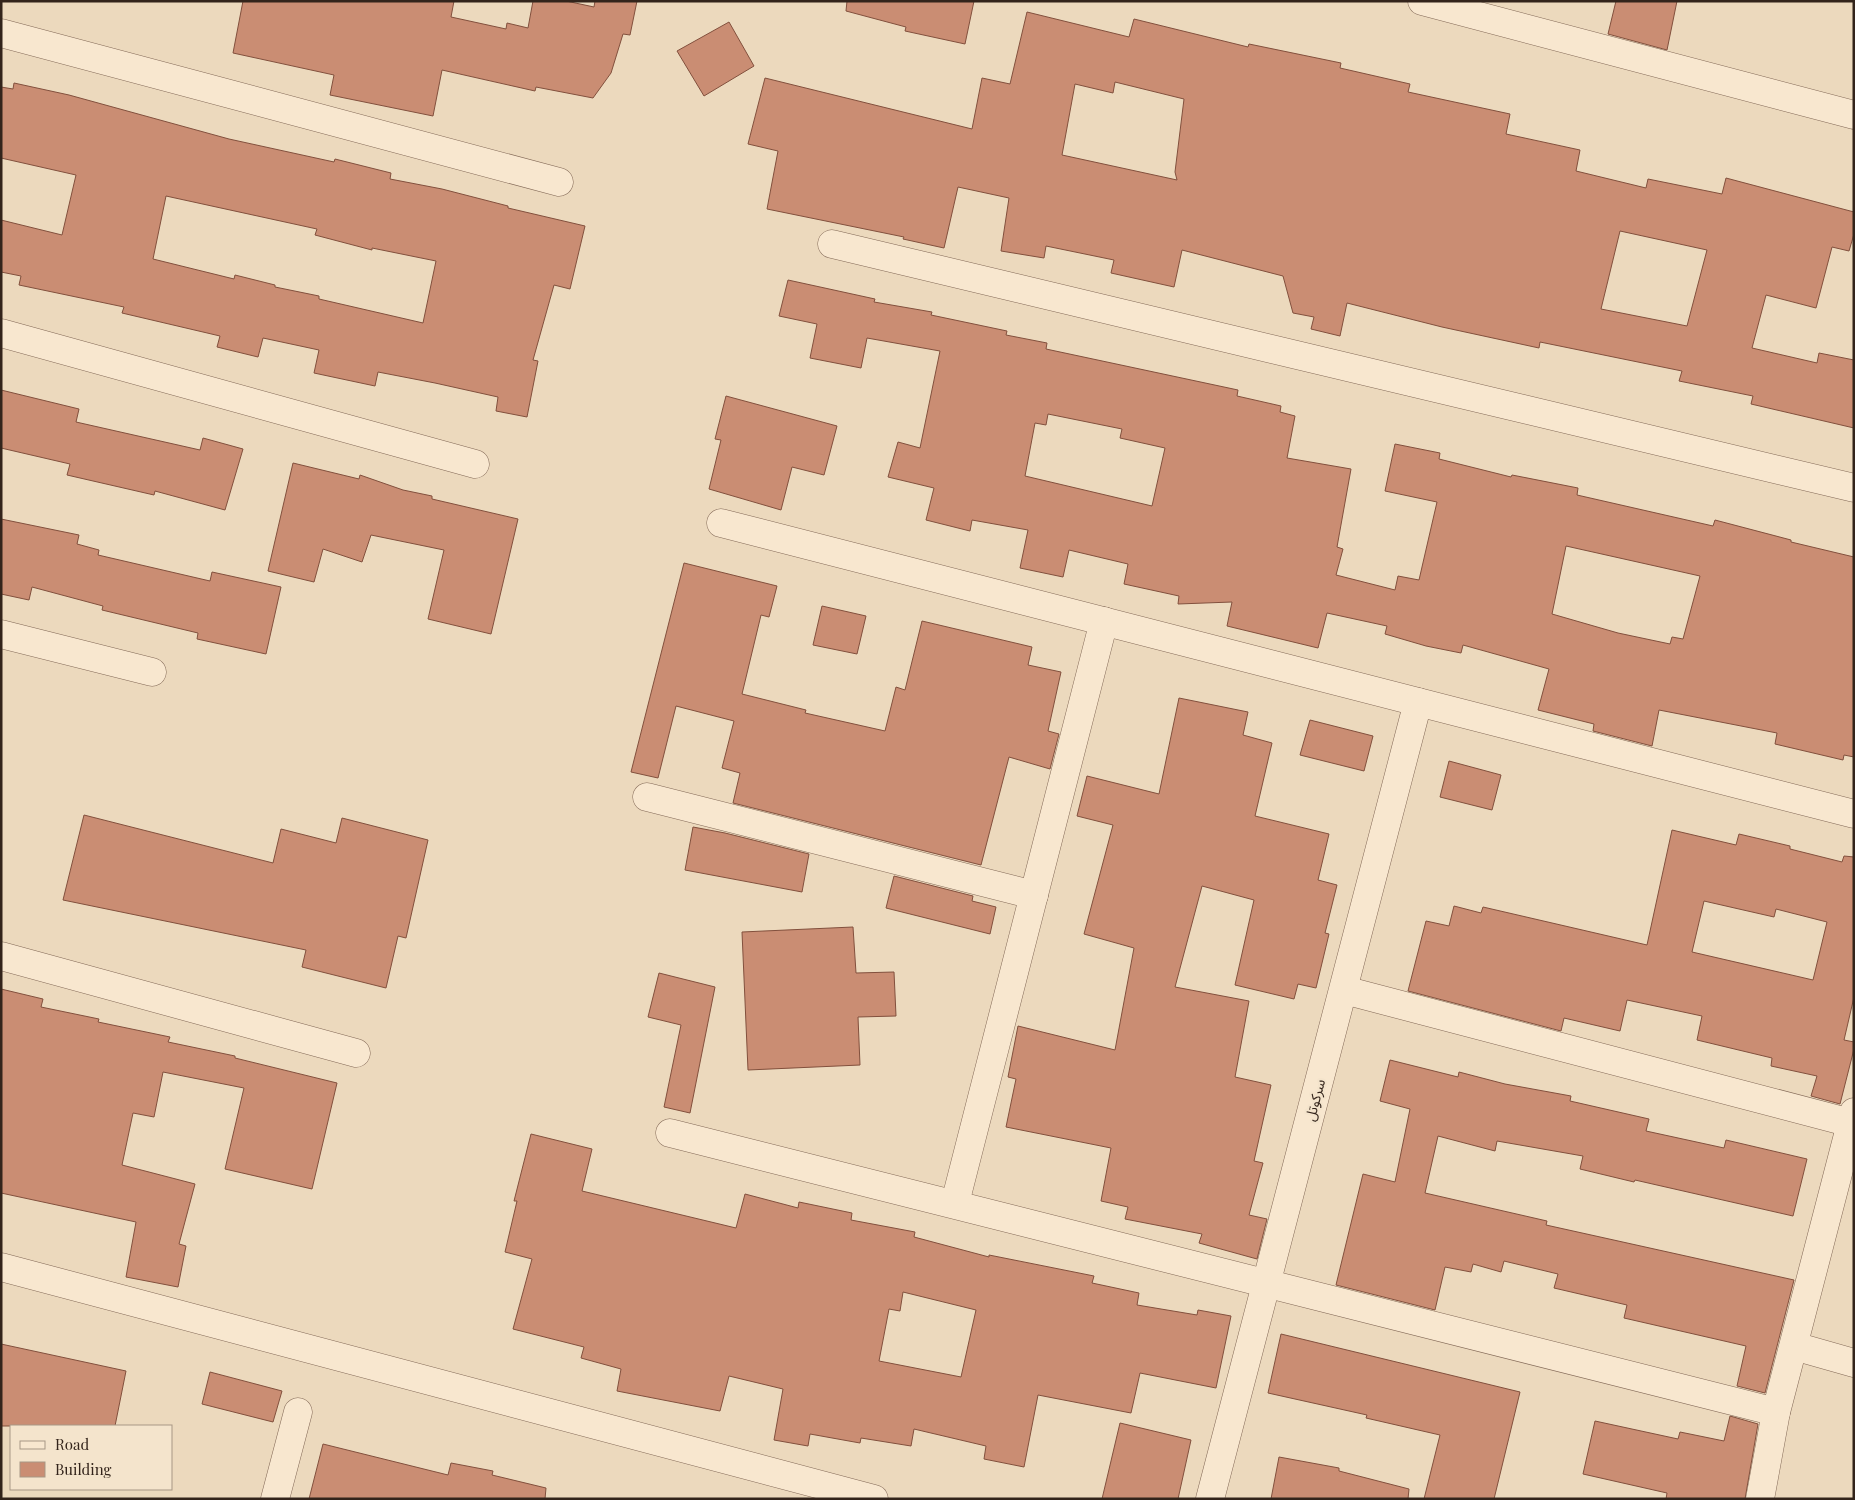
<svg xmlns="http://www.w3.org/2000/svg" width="1855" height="1500" viewBox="0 0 1855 1500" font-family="'Playfair Display','Noto Sans Arabic',serif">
  <rect width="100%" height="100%" fill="#ecd9bd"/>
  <g fill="#ca8d73" stroke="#82503d" fill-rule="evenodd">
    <polygon points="243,1 454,1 451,17 506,29 507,23 528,28 533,1 566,1 594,7 595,1 637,1 630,35 623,34 611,73 593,98 536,87 535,91 442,70 433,116 330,95 334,75 233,53"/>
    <polygon points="847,1 974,1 965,44 905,31 906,27 846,11"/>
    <polygon points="1616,1 1677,1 1667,50 1608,34"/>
    <path d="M1027,12L1129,37L1134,19L1248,47L1249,44L1341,63L1340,68L1410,84L1408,92L1510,114L1506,134L1580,150L1576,171L1646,188L1648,179L1722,194L1726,178L1854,212V234L1849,251L1832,247L1816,308L1766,295L1752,348L1817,363L1819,353L1854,360V428L1751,404L1753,396L1679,381L1682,371L1540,342L1539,348L1442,327L1347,303L1340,336L1311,329L1314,317L1293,313L1283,276L1182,250L1174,287L1111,273L1114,260L1046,246L1044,258L1001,251L1009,198L958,187L944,248L903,239L904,237L767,209L778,151L748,144L765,78L972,129L982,78L1010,84ZM1115,82L1184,99L1175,172L1177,180L1062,155L1075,84L1113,93ZM1620,231L1707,250L1687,326L1601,309Z"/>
    <polygon points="729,22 754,66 704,96 677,51"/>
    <path d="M14,83L69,95L229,139L334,162L335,159L391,173L390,179L442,189L508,206V208L585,226L570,289L554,285L533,360L538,361L527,417L496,411L498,397L435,383L378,372L375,386L314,373L319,350L263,338L258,357L217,347L220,336L122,313L124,307L19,285L21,276L1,272V220L62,235L76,175L1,158V87L13,89ZM166,196L317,229L315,235L372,250V248L436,261L423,323L319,299V296L275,287V285L235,275L234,279L153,259Z"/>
    <path d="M788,280L875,299L874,302L932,312L931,315L1007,331L1006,335L1047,343L1046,349L1238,390L1237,396L1281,406L1280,412L1295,416L1287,458L1351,469L1337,547L1343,549L1336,575L1395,590L1398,576L1419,580L1437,502L1385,491L1395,444L1440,453L1439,459L1511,477L1512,475L1578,488L1577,495L1713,526L1715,520L1791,540V542L1854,557V757L1844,755L1843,760L1775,744L1777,733L1659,710L1652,746L1593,731L1594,724L1538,710L1549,669L1463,645L1461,653L1426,646L1385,634L1387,626L1327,613L1318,648L1227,626L1232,602L1178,604L1179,596L1124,584L1128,564L1069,550L1063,577L1020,568L1028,530L972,520L970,531L926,520L934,488L888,477L898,442L920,448L940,351L867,338L861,368L810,358L817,324L779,316ZM1048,414L1122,429L1120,438L1165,448L1152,506L1025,476L1035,423L1046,425ZM1566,546L1700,576L1683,639L1672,637L1670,644L1618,633L1552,614Z"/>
    <polygon points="1,390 79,409 76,422 200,450 203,438 243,449 225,510 155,491 154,495 67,475 70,464 1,448"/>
    <polygon points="726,396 837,426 824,475 792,467 781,510 709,489 721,440 715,439"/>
    <polygon points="293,463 359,479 360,475 403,490 432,496 432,499 518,519 491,634 428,619 444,550 371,535 362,562 323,549 314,582 268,571"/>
    <polygon points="1,519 79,535 77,544 99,550 98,555 210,581 212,572 281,587 266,654 197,639 198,633 102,610 103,606 32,587 29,600 1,594"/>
    <polygon points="684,563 777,586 769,617 761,615 742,694 806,710 805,713 885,731 896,687 905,690 922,621 1032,647 1028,665 1061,672 1048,731 1059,734 1050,769 1009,757 981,865 733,803 740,773 722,768 734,721 676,706 658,778 631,772"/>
    <polygon points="822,606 866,616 857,654 813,645"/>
    <polygon points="1179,698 1248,712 1243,735 1272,743 1255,816 1329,834 1318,880 1337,885 1325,933 1329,934 1316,988 1298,984 1294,999 1235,985 1254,900 1202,886 1175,987 1249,1001 1235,1077 1271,1085 1254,1161 1263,1163 1249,1215 1267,1219 1257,1259 1199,1243 1202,1234 1125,1219 1128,1207 1101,1201 1111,1148 1006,1127 1016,1079 1008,1077 1018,1026 1115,1050 1134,948 1084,934 1113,825 1077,816 1087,776 1159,794"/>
    <polygon points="1310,720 1373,736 1364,771 1300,755"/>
    <polygon points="1449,761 1501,775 1492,810 1440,797"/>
    <polygon points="84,815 273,863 281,829 336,843 342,818 428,840 406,938 398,936 386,988 302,967 306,950 63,900"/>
    <polygon points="693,827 725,833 809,854 802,892 685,870"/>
    <path d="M1672,830L1736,845L1739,834L1790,846V849L1842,862L1844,856L1854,857V997L1844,1040L1854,1042V1049L1840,1104L1811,1096L1817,1076L1771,1066L1772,1058L1697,1040L1702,1016L1627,1000L1620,1031L1564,1018L1561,1031L1408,991L1426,921L1449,926L1454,906L1481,913L1483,907L1647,945ZM1704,901L1774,917L1776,909L1827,922L1813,980L1692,952Z"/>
    <polygon points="894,876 973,896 972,901 996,907 990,934 886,908"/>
    <polygon points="853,927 856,973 894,972 896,1016 858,1017 860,1065 748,1070 742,932"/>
    <polygon points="659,973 715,987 690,1113 664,1107 681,1025 648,1017"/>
    <polygon points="1,989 43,999 41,1007 99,1019 98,1022 170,1037 168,1042 235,1056 235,1058 337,1083 312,1189 225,1169 244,1088 163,1072 154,1117 133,1113 122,1165 195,1184 179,1244 186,1246 178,1287 126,1277 136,1222 1,1193"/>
    <polygon points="1390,1060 1458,1077 1459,1072 1505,1084 1571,1096 1570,1101 1649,1119 1646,1131 1724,1148 1726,1140 1807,1159 1793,1216 1635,1180 1634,1182 1580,1169 1583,1156 1497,1141 1495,1151 1438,1136 1425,1193 1547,1221 1546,1225 1794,1280 1765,1393 1737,1386 1746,1346 1624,1318 1627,1305 1554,1288 1558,1274 1504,1261 1501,1272 1473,1264 1471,1272 1445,1267 1435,1310 1336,1285 1363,1174 1395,1182 1410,1109 1380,1101"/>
    <path d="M531,1134L592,1149L582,1191L736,1228L745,1194L798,1208L799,1202L852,1213L851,1220L915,1232L914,1237L989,1257V1255L1094,1276L1092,1283L1139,1293L1137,1305L1197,1315L1198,1310L1231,1316L1216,1388L1140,1373L1131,1413L1038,1395L1024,1467L984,1459L986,1446L914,1429L911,1446L861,1438L860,1443L810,1434L808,1446L774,1440L783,1389L729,1376L720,1411L617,1391L621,1369L581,1358L584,1347L513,1329L532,1259L505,1252L517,1201H514ZM903,1292L976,1310L961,1377L879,1361L889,1309L900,1311Z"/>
    <polygon points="1281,1334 1520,1392 1494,1499 1424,1499 1440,1435 1366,1418 1367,1415 1268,1393"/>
    <polygon points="1,1344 126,1371 115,1426 1,1426"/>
    <polygon points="210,1372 282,1391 273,1422 202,1404"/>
    <polygon points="1730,1416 1758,1424 1745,1499 1666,1499 1667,1493 1583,1474 1595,1421 1678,1439 1680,1432 1724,1441"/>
    <polygon points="1120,1423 1191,1440 1178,1499 1102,1499"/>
    <polygon points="323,1444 448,1475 451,1463 493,1471 492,1475 546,1488 545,1499 309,1499"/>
    <polygon points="1279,1457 1339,1468 1339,1471 1409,1489 1408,1499 1271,1499"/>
  </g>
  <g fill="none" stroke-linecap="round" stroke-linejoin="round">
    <defs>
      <g id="minor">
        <polyline points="1422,1 1854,115"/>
        <polyline points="1,33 559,182"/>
        <polyline points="832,244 1854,488"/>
        <polyline points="1,333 475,464"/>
        <polyline points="721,523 1854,814"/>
        <polyline points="1,634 152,672"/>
        <polyline points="647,797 1034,895"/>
        <polyline points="1,956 356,1053"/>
        <polyline points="1344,990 1851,1123"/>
        <polyline points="670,1133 1776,1412"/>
        <polyline points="955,1203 1104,621"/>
        <polyline points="1,1267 874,1499"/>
        <polyline points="1794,1346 1854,1363"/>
        <polyline points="275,1499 298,1412"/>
        <polyline points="1210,1499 1418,702"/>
        <polyline points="1760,1499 1776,1412 1854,1112"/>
      </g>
    </defs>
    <use href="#minor" stroke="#836957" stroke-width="29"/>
    <use href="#minor" stroke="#f8e7cf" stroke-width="28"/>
  </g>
  <g text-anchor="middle" stroke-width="4.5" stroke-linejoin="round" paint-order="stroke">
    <g font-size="14" fill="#33241b" stroke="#f4e4cc">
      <text transform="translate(1315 1100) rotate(-75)" y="5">سرکوتل</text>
    </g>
  </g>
  <rect width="1855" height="1500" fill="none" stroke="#33241b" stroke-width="5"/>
  <rect x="10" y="1425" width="162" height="65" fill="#f4e4cc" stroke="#a79785"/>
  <rect x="20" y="1441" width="25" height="8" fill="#f8e7cf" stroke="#a79785"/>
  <text x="55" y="1450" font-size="15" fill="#33241b">Road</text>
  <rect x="20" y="1462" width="25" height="15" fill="#ca8d73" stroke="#a79785"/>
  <text x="55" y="1475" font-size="15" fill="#33241b">Building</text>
</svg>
